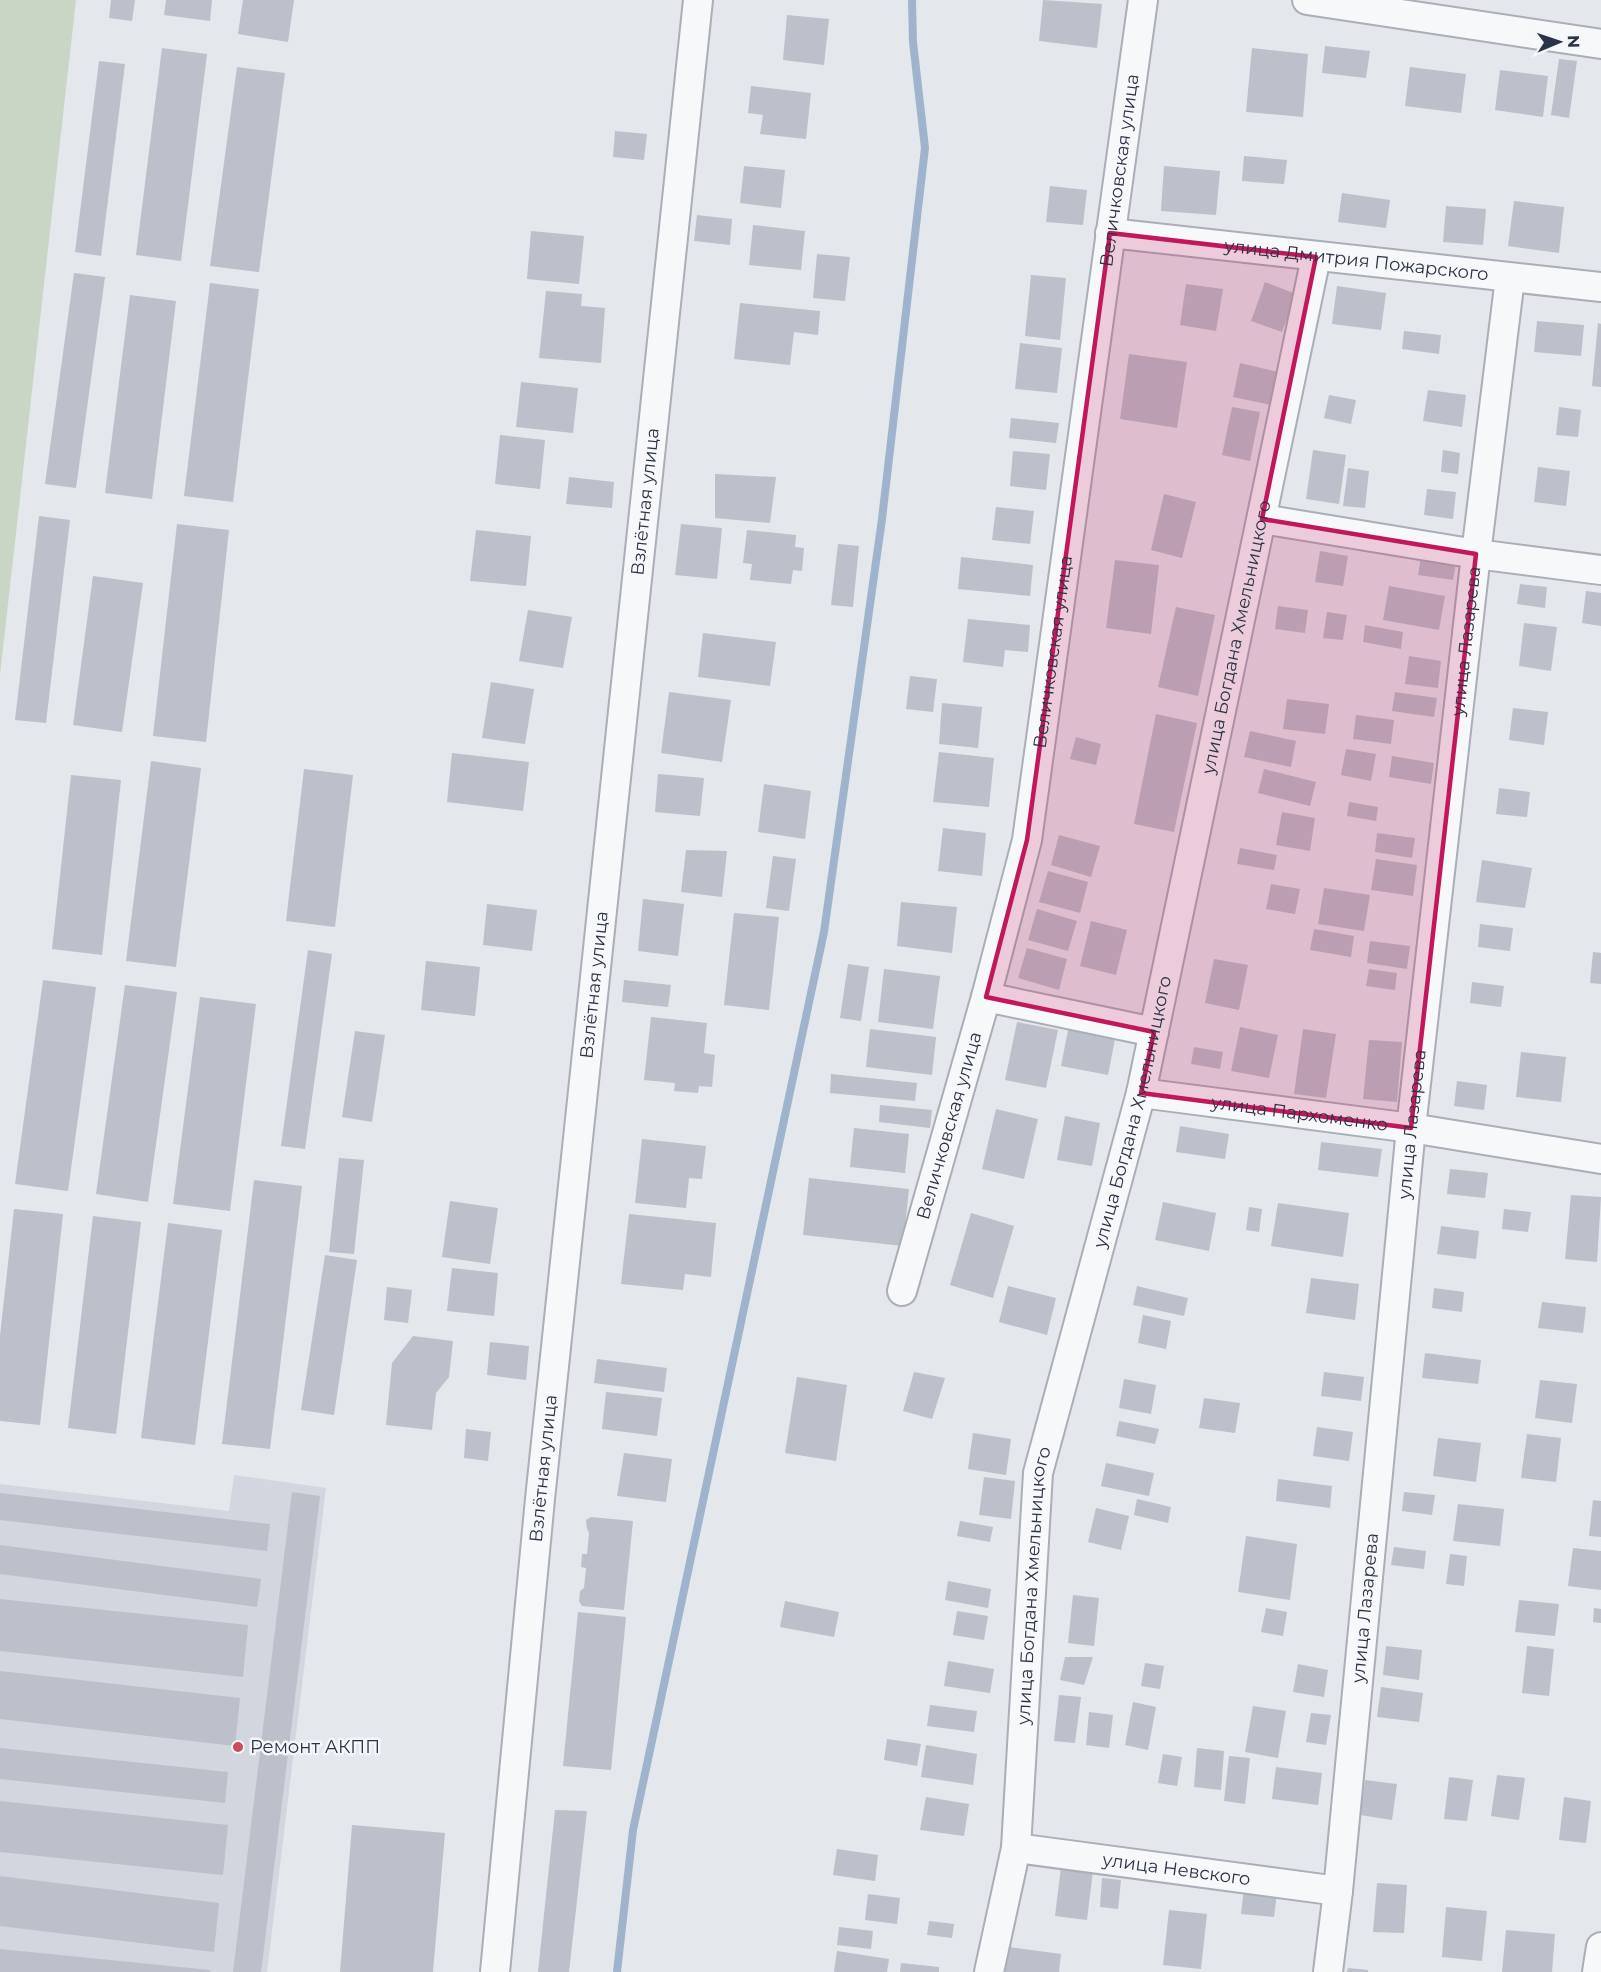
<svg xmlns="http://www.w3.org/2000/svg" width="1601" height="1972" viewBox="0 0 1601 1972" font-family="Montserrat,sans-serif">
  <rect width="100%" height="100%" fill="#e4e7ec"/>
  <polygon fill="#d2d6de" points="234,1475 326,1488 267,1972 0,1972 0,1484 229,1511"/>
  <polygon fill="#c9d6c5" points="0,0 76,0 0,675"/>
  <g fill="none" stroke-linecap="round" stroke-linejoin="round">
    <polyline stroke="#9fb4cc" stroke-width="8" points="617,1972 633,1830 824,932 882,519 925,148 913,42 912,0"/>
  </g>
  <g fill="#bbc0ca">
    <polygon points="111,0 135,0 132,21 109,18"/>
    <polygon points="166,0 212,0 210,21 164,15"/>
    <polygon points="243,0 294,0 288,42 238,34"/>
    <polygon points="1043,0 1102,4 1097,48 1039,41"/>
    <polygon points="787,15 829,19 824,65 783,60"/>
    <polygon points="1325,46 1370,51 1366,78 1322,73"/>
    <polygon points="162,48 207,54 181,261 136,255"/>
    <polygon points="1252,48 1308,54 1303,117 1246,112"/>
    <polygon points="1559,59 1577,61 1569,118 1551,115"/>
    <polygon points="99,61 125,64 101,256 75,252"/>
    <polygon points="237,67 285,73 259,272 210,266"/>
    <polygon points="1410,67 1466,74 1461,113 1405,106"/>
    <polygon points="1500,70 1548,76 1543,117 1495,110"/>
    <polygon points="751,86 811,93 806,139 760,134 763,115 748,113"/>
    <polygon points="615,131 647,134 644,160 613,157"/>
    <polygon points="1244,156 1287,160 1284,184 1242,181"/>
    <polygon points="744,166 785,170 781,208 740,203"/>
    <polygon points="1164,166 1220,171 1216,215 1161,211"/>
    <polygon points="1050,186 1087,190 1083,225 1046,222"/>
    <polygon points="1342,193 1390,200 1386,228 1338,222"/>
    <polygon points="1514,201 1564,207 1559,253 1508,246"/>
    <polygon points="1446,206 1486,209 1483,245 1443,242"/>
    <polygon points="697,215 732,219 730,245 694,241"/>
    <polygon points="753,225 805,231 801,270 749,265"/>
    <polygon points="531,231 584,236 579,284 527,279"/>
    <polygon points="817,254 850,257 845,301 813,298"/>
    <polygon points="74,273 105,277 76,488 45,484"/>
    <polygon points="1031,275 1066,278 1060,340 1025,336"/>
    <polygon points="1265,282 1296,294 1282,332 1251,321"/>
    <polygon points="210,283 259,289 233,502 184,496"/>
    <polygon points="1186,284 1223,289 1216,331 1180,325"/>
    <polygon points="1337,286 1386,293 1381,330 1332,324"/>
    <polygon points="546,291 582,294 581,306 605,308 601,363 539,358"/>
    <polygon points="130,295 176,301 152,499 105,493"/>
    <polygon points="740,303 820,311 818,335 794,332 790,365 734,359"/>
    <polygon points="1537,321 1584,325 1581,356 1534,352"/>
    <polygon points="1598,323 1601,324 1601,387 1592,386"/>
    <polygon points="1404,331 1441,335 1439,354 1402,349"/>
    <polygon points="1020,343 1062,348 1057,393 1015,389"/>
    <polygon points="1129,354 1187,362 1177,428 1120,419"/>
    <polygon points="1240,363 1278,372 1271,405 1233,397"/>
    <polygon points="521,382 578,388 573,433 516,427"/>
    <polygon points="1428,390 1466,395 1462,427 1423,421"/>
    <polygon points="1329,395 1356,400 1351,424 1324,418"/>
    <polygon points="1232,407 1260,412 1250,461 1222,455"/>
    <polygon points="1559,407 1581,410 1578,437 1556,435"/>
    <polygon points="1011,418 1059,423 1056,443 1009,438"/>
    <polygon points="500,435 545,440 540,489 495,484"/>
    <polygon points="1313,450 1346,455 1339,504 1306,499"/>
    <polygon points="1443,450 1460,453 1458,474 1441,472"/>
    <polygon points="1013,451 1050,454 1046,490 1010,486"/>
    <polygon points="1538,467 1570,471 1566,506 1534,502"/>
    <polygon points="1348,468 1369,471 1365,508 1343,506"/>
    <polygon points="715,474 776,477 770,523 715,518"/>
    <polygon points="569,477 614,482 612,508 566,504"/>
    <polygon points="1427,489 1456,492 1453,519 1424,515"/>
    <polygon points="1164,494 1196,502 1182,558 1151,550"/>
    <polygon points="996,507 1034,511 1030,544 992,540"/>
    <polygon points="39,516 70,520 46,723 15,720"/>
    <polygon points="177,524 229,530 206,742 153,736"/>
    <polygon points="681,524 722,528 717,579 675,575"/>
    <polygon points="476,530 531,536 526,586 470,581"/>
    <polygon points="747,530 796,535 795,547 804,548 802,571 793,570 791,584 750,580 752,564 743,563"/>
    <polygon points="838,544 859,546 853,607 831,605"/>
    <polygon points="1320,551 1348,556 1343,586 1315,582"/>
    <polygon points="961,557 1033,565 1030,596 958,589"/>
    <polygon points="1421,557 1456,563 1453,580 1418,575"/>
    <polygon points="1115,560 1159,565 1151,634 1106,628"/>
    <polygon points="93,576 143,583 122,732 73,725"/>
    <polygon points="1520,584 1547,587 1545,608 1517,604"/>
    <polygon points="1389,586 1445,596 1439,630 1383,620"/>
    <polygon points="1586,591 1601,593 1601,626 1582,623"/>
    <polygon points="1278,606 1308,610 1305,633 1275,629"/>
    <polygon points="1176,607 1215,615 1198,696 1158,687"/>
    <polygon points="528,610 572,617 563,668 519,661"/>
    <polygon points="1327,612 1347,615 1343,640 1323,638"/>
    <polygon points="968,619 1030,625 1028,652 1005,650 1003,667 963,662"/>
    <polygon points="1524,623 1557,627 1551,671 1519,666"/>
    <polygon points="1365,625 1403,632 1401,649 1363,642"/>
    <polygon points="703,633 776,642 770,686 698,677"/>
    <polygon points="1409,656 1441,661 1438,688 1405,684"/>
    <polygon points="910,676 937,679 933,712 906,709"/>
    <polygon points="491,682 534,689 525,744 482,738"/>
    <polygon points="669,692 731,700 722,762 661,753"/>
    <polygon points="1395,692 1437,698 1434,717 1392,711"/>
    <polygon points="1287,699 1329,704 1325,734 1283,729"/>
    <polygon points="942,703 982,707 978,748 939,744"/>
    <polygon points="1513,708 1548,712 1544,745 1509,740"/>
    <polygon points="1156,714 1197,723 1174,832 1134,824"/>
    <polygon points="1356,715 1394,720 1391,744 1353,739"/>
    <polygon points="1250,731 1296,741 1291,767 1244,757"/>
    <polygon points="1076,737 1101,744 1096,765 1070,759"/>
    <polygon points="1346,749 1376,754 1371,781 1341,775"/>
    <polygon points="939,752 994,758 989,807 933,802"/>
    <polygon points="452,753 529,762 523,811 447,802"/>
    <polygon points="1392,756 1434,763 1431,784 1389,777"/>
    <polygon points="151,761 201,768 176,967 126,961"/>
    <polygon points="304,769 353,775 335,927 286,921"/>
    <polygon points="1264,769 1316,782 1310,806 1258,793"/>
    <polygon points="658,774 704,778 700,816 655,812"/>
    <polygon points="71,775 121,780 102,955 52,949"/>
    <polygon points="764,784 811,791 805,839 758,832"/>
    <polygon points="1499,788 1530,792 1527,817 1496,814"/>
    <polygon points="1349,802 1378,807 1376,821 1347,816"/>
    <polygon points="1282,812 1315,818 1310,851 1276,845"/>
    <polygon points="943,828 986,833 982,876 938,871"/>
    <polygon points="1377,833 1415,838 1412,858 1375,852"/>
    <polygon points="1059,835 1100,846 1091,877 1051,865"/>
    <polygon points="1240,848 1277,855 1274,870 1237,864"/>
    <polygon points="686,850 727,851 722,897 681,892"/>
    <polygon points="773,856 796,859 789,911 766,908"/>
    <polygon points="1376,859 1417,865 1413,896 1371,890"/>
    <polygon points="1482,860 1532,868 1525,908 1476,902"/>
    <polygon points="1048,871 1088,882 1080,913 1039,902"/>
    <polygon points="1271,884 1300,889 1295,914 1266,909"/>
    <polygon points="1324,888 1370,895 1364,931 1318,924"/>
    <polygon points="643,899 684,904 678,956 638,951"/>
    <polygon points="901,902 957,907 952,953 897,946"/>
    <polygon points="487,904 537,910 532,951 483,945"/>
    <polygon points="1037,909 1077,921 1068,951 1028,940"/>
    <polygon points="734,913 779,917 769,1010 724,1005"/>
    <polygon points="1091,921 1127,930 1116,975 1080,966"/>
    <polygon points="1480,924 1513,928 1510,951 1478,947"/>
    <polygon points="1314,929 1354,936 1351,957 1310,950"/>
    <polygon points="1370,941 1410,946 1407,969 1367,963"/>
    <polygon points="1027,948 1067,959 1059,990 1018,978"/>
    <polygon points="308,950 332,954 305,1149 281,1146"/>
    <polygon points="1593,952 1601,953 1601,984 1590,983"/>
    <polygon points="1214,959 1248,965 1239,1010 1205,1003"/>
    <polygon points="426,961 480,967 475,1016 421,1010"/>
    <polygon points="848,964 869,967 861,1021 840,1018"/>
    <polygon points="884,969 940,976 933,1029 878,1022"/>
    <polygon points="1369,969 1397,973 1395,990 1366,986"/>
    <polygon points="43,980 96,987 68,1191 15,1184"/>
    <polygon points="624,980 671,985 668,1007 622,1002"/>
    <polygon points="1472,982 1504,986 1501,1007 1470,1003"/>
    <polygon points="125,985 177,992 148,1202 96,1194"/>
    <polygon points="200,997 256,1004 230,1211 173,1204"/>
    <polygon points="651,1017 707,1023 704,1053 715,1055 712,1087 699,1086 698,1093 674,1091 675,1083 644,1080"/>
    <polygon points="1017,1022 1058,1030 1046,1088 1005,1080"/>
    <polygon points="1069,1025 1116,1034 1108,1075 1061,1066"/>
    <polygon points="1240,1027 1278,1035 1269,1078 1231,1071"/>
    <polygon points="870,1029 936,1037 932,1075 866,1067"/>
    <polygon points="1303,1029 1336,1034 1326,1098 1294,1094"/>
    <polygon points="355,1031 385,1035 372,1122 342,1117"/>
    <polygon points="1369,1040 1402,1042 1397,1102 1363,1099"/>
    <polygon points="1194,1047 1223,1052 1220,1069 1191,1064"/>
    <polygon points="1521,1052 1566,1057 1561,1102 1516,1097"/>
    <polygon points="831,1074 917,1083 915,1101 830,1093"/>
    <polygon points="1457,1081 1487,1085 1484,1110 1454,1106"/>
    <polygon points="880,1105 932,1110 930,1128 879,1122"/>
    <polygon points="996,1109 1038,1119 1024,1179 982,1169"/>
    <polygon points="1065,1116 1100,1123 1092,1166 1057,1160"/>
    <polygon points="1180,1126 1229,1134 1225,1159 1176,1152"/>
    <polygon points="854,1128 909,1134 905,1173 850,1167"/>
    <polygon points="642,1139 706,1146 702,1179 689,1178 686,1208 635,1203"/>
    <polygon points="1321,1142 1382,1149 1378,1177 1318,1170"/>
    <polygon points="339,1158 364,1160 354,1254 329,1252"/>
    <polygon points="1450,1169 1488,1173 1485,1198 1447,1194"/>
    <polygon points="809,1178 909,1189 903,1246 803,1235"/>
    <polygon points="254,1180 302,1186 270,1449 222,1444"/>
    <polygon points="1571,1195 1601,1197 1597,1262 1565,1259"/>
    <polygon points="450,1201 498,1208 490,1264 442,1257"/>
    <polygon points="1163,1202 1216,1213 1209,1251 1155,1240"/>
    <polygon points="1278,1203 1349,1213 1343,1257 1271,1246"/>
    <polygon points="1249,1207 1262,1209 1259,1232 1246,1230"/>
    <polygon points="14,1209 63,1214 40,1425 0,1421 0,1336"/>
    <polygon points="1504,1209 1531,1212 1528,1232 1502,1229"/>
    <polygon points="971,1213 1014,1226 993,1298 950,1285"/>
    <polygon points="629,1214 716,1223 711,1277 685,1274 683,1290 621,1284"/>
    <polygon points="93,1216 141,1222 116,1434 68,1428"/>
    <polygon points="168,1223 222,1230 195,1445 141,1438"/>
    <polygon points="1441,1226 1479,1231 1476,1259 1437,1254"/>
    <polygon points="325,1255 357,1260 334,1415 301,1410"/>
    <polygon points="452,1268 498,1273 494,1316 447,1311"/>
    <polygon points="1311,1278 1359,1284 1355,1320 1306,1313"/>
    <polygon points="1008,1286 1056,1298 1047,1335 999,1322"/>
    <polygon points="1137,1286 1188,1298 1184,1316 1133,1305"/>
    <polygon points="387,1287 412,1290 408,1323 384,1320"/>
    <polygon points="1434,1288 1464,1292 1462,1312 1432,1308"/>
    <polygon points="1542,1302 1586,1307 1583,1333 1538,1328"/>
    <polygon points="1143,1315 1171,1321 1166,1349 1138,1343"/>
    <polygon points="413,1336 453,1341 449,1377 436,1393 432,1430 386,1425 392,1363"/>
    <polygon points="490,1342 529,1346 526,1380 487,1375"/>
    <polygon points="1425,1353 1481,1360 1478,1384 1422,1378"/>
    <polygon points="597,1359 667,1368 664,1392 594,1383"/>
    <polygon points="914,1372 945,1378 932,1419 903,1411"/>
    <polygon points="1324,1372 1364,1377 1361,1401 1321,1396"/>
    <polygon points="797,1377 847,1385 836,1461 785,1453"/>
    <polygon points="1124,1379 1156,1385 1151,1414 1119,1408"/>
    <polygon points="1540,1380 1577,1384 1572,1423 1535,1418"/>
    <polygon points="606,1392 662,1398 657,1436 602,1429"/>
    <polygon points="1204,1398 1240,1403 1235,1433 1199,1428"/>
    <polygon points="1119,1421 1159,1429 1155,1444 1116,1436"/>
    <polygon points="1317,1427 1353,1432 1349,1461 1313,1456"/>
    <polygon points="466,1429 491,1432 488,1461 464,1458"/>
    <polygon points="973,1433 1011,1439 1006,1475 968,1469"/>
    <polygon points="1527,1434 1561,1438 1556,1482 1521,1478"/>
    <polygon points="1438,1438 1481,1443 1476,1482 1433,1476"/>
    <polygon points="624,1453 672,1459 666,1502 617,1496"/>
    <polygon points="1106,1463 1154,1473 1149,1496 1101,1486"/>
    <polygon points="984,1477 1015,1481 1011,1519 979,1515"/>
    <polygon points="1278,1479 1332,1486 1330,1508 1276,1501"/>
    <polygon points="292,1492 320,1496 261,1972 233,1972"/>
    <polygon points="1404,1492 1435,1495 1432,1515 1402,1511"/>
    <polygon points="0,1493 270,1524 267,1551 0,1520"/>
    <polygon points="1137,1499 1171,1507 1168,1523 1134,1515"/>
    <polygon points="1593,1500 1601,1501 1601,1537 1589,1536"/>
    <polygon points="1458,1504 1504,1509 1500,1546 1453,1541"/>
    <polygon points="1096,1508 1129,1516 1121,1550 1088,1542"/>
    <polygon points="591,1517 633,1521 624,1610 582,1606 579,1601 580,1591 584,1588 586,1568 581,1567 582,1554 587,1554 589,1533 587,1529 586,1520"/>
    <polygon points="960,1521 993,1527 990,1542 957,1536"/>
    <polygon points="1246,1536 1297,1544 1290,1600 1238,1592"/>
    <polygon points="0,1545 261,1579 257,1607 0,1574"/>
    <polygon points="1394,1547 1426,1551 1424,1569 1391,1565"/>
    <polygon points="1573,1548 1601,1551 1601,1590 1568,1586"/>
    <polygon points="1450,1554 1467,1556 1464,1586 1446,1584"/>
    <polygon points="948,1581 991,1589 988,1608 945,1600"/>
    <polygon points="1073,1595 1099,1598 1094,1646 1068,1643"/>
    <polygon points="0,1599 248,1625 243,1677 0,1651"/>
    <polygon points="1519,1600 1559,1604 1555,1636 1515,1632"/>
    <polygon points="785,1601 839,1612 834,1637 780,1627"/>
    <polygon points="1266,1608 1287,1612 1283,1636 1261,1632"/>
    <polygon points="1594,1608 1601,1609 1601,1623 1593,1622"/>
    <polygon points="957,1611 988,1616 984,1640 953,1635"/>
    <polygon points="578,1612 626,1617 611,1770 563,1766"/>
    <polygon points="1386,1646 1422,1650 1419,1680 1383,1675"/>
    <polygon points="1527,1646 1554,1649 1549,1696 1522,1693"/>
    <polygon points="1065,1657 1093,1657 1084,1685 1060,1680"/>
    <polygon points="948,1661 994,1669 990,1693 944,1686"/>
    <polygon points="1145,1663 1164,1666 1160,1689 1141,1686"/>
    <polygon points="1298,1664 1328,1670 1324,1697 1293,1692"/>
    <polygon points="0,1671 240,1698 235,1746 0,1719"/>
    <polygon points="1381,1687 1423,1693 1419,1722 1377,1717"/>
    <polygon points="1059,1695 1081,1697 1075,1743 1054,1741"/>
    <polygon points="1133,1702 1156,1707 1148,1750 1125,1745"/>
    <polygon points="930,1705 977,1711 974,1732 927,1726"/>
    <polygon points="1253,1706 1286,1711 1278,1758 1245,1752"/>
    <polygon points="1089,1712 1113,1715 1109,1748 1086,1745"/>
    <polygon points="1311,1713 1331,1715 1326,1745 1306,1742"/>
    <polygon points="887,1739 921,1744 917,1766 884,1760"/>
    <polygon points="926,1745 977,1754 973,1785 921,1777"/>
    <polygon points="0,1748 228,1772 225,1803 0,1779"/>
    <polygon points="1197,1748 1224,1751 1221,1790 1194,1787"/>
    <polygon points="1163,1754 1182,1757 1177,1786 1158,1783"/>
    <polygon points="1229,1756 1250,1758 1245,1804 1224,1801"/>
    <polygon points="1276,1767 1322,1773 1318,1805 1272,1799"/>
    <polygon points="1497,1775 1525,1778 1519,1820 1491,1816"/>
    <polygon points="1449,1777 1473,1780 1467,1821 1444,1819"/>
    <polygon points="1365,1780 1397,1784 1392,1820 1360,1815"/>
    <polygon points="926,1797 969,1804 964,1836 920,1830"/>
    <polygon points="1564,1797 1591,1801 1586,1843 1559,1840"/>
    <polygon points="0,1801 228,1825 223,1875 0,1852"/>
    <polygon points="555,1810 587,1811 569,1972 538,1972"/>
    <polygon points="352,1825 445,1833 433,1972 340,1972"/>
    <polygon points="837,1849 878,1855 875,1881 833,1875"/>
    <polygon points="1061,1867 1093,1871 1087,1920 1055,1916"/>
    <polygon points="0,1876 219,1903 214,1952 0,1926"/>
    <polygon points="1102,1878 1121,1880 1118,1909 1100,1907"/>
    <polygon points="1377,1883 1407,1885 1404,1933 1373,1932"/>
    <polygon points="1244,1888 1277,1892 1274,1917 1241,1914"/>
    <polygon points="868,1894 900,1898 897,1924 865,1920"/>
    <polygon points="1446,1907 1487,1911 1482,1961 1442,1957"/>
    <polygon points="1169,1910 1207,1914 1201,1969 1163,1965"/>
    <polygon points="929,1921 954,1924 952,1938 927,1935"/>
    <polygon points="839,1927 873,1931 871,1949 837,1945"/>
    <polygon points="1506,1930 1555,1934 1552,1972 1502,1972"/>
    <polygon points="1009,1947 1061,1954 1059,1972 1005,1972"/>
    <polygon points="0,1949 210,1970 210,1972 0,1972"/>
    <polygon points="837,1951 889,1959 887,1972 834,1972"/>
    <polygon points="901,1963 939,1967 939,1972 900,1972"/>
    <polygon points="1348,1968 1368,1970 1368,1972 1347,1972"/>
  </g>
  <g fill="none" stroke-linecap="round" stroke-linejoin="round">
    <defs>
      <g id="minor">
        <polyline points="1307,0 1601,44"/>
        <path id="s1" d="M1110,233L1601,287"/>
        <polyline points="1262,519 1476,554 1601,570"/>
        <polyline points="986,997 1154,1032"/>
        <path id="s2" d="M1141,1093L1411,1128L1601,1159"/>
        <path id="s3" d="M902,1291L986,997L1027,840L1143,0"/>
        <path id="s4" d="M1016,1848L1338,1891"/>
        <path id="s5" d="M495,1972L540,1499L698,0"/>
        <path id="s6" d="M989,1972L1016,1848L1038,1473L1141,1093L1316,257"/>
        <path id="s7" d="M1328,1972L1338,1891L1411,1128L1476,554L1510,278"/>
        <polyline points="1597,1972 1601,1947"/>
      </g>
    </defs>
    <use href="#minor" stroke="#a9aeb7" stroke-width="32"/>
    <use href="#minor" stroke="#f7f8fa" stroke-width="28"/>
  </g>
  <path fill="#c2185b" fill-opacity="0.2" stroke="#c2185b" stroke-width="4.5" stroke-linejoin="round" d="M1110,233L1316,257L1262,519L1476,554L1411,1128L1141,1093L1154,1032L986,997L1027,840Z"/>
  <circle fill="#d1495b" stroke="#f4f6f9" stroke-width="2" cx="238" cy="1747" r="6"/>
  <g text-anchor="middle" stroke-width="5" stroke-linejoin="round" paint-order="stroke">
    <g font-size="18" fill="#2b3445" stroke="#f4f6f9">
      <text dy="6" stroke="none"><textPath href="#s3" startOffset="1144">Величковская улица</textPath></text>
      <text dy="6" stroke="none"><textPath href="#s1" startOffset="248">улица Дмитрия Пожарского</textPath></text>
      <text dy="6" stroke="none"><textPath href="#s5" startOffset="1478">Взлётная улица</textPath></text>
      <text dy="6" stroke="none"><textPath href="#s6" startOffset="1362">улица Богдана Хмельницкого</textPath></text>
      <text dy="6" stroke="none"><textPath href="#s7" startOffset="1338">улица Лазарева</textPath></text>
      <text dy="6" stroke="none"><textPath href="#s3" startOffset="658">Величковская улица</textPath></text>
      <text dy="6" stroke="none"><textPath href="#s5" startOffset="992">Взлётная улица</textPath></text>
      <text dy="6" stroke="none"><textPath href="#s6" startOffset="876">улица Богдана Хмельницкого</textPath></text>
      <text dy="6" stroke="none"><textPath href="#s2" startOffset="160">улица Пархоменко</textPath></text>
      <text dy="6" stroke="none"><textPath href="#s7" startOffset="852">улица Лазарева</textPath></text>
      <text dy="6" stroke="none"><textPath href="#s3" startOffset="172">Величковская улица</textPath></text>
      <text dy="6" stroke="none"><textPath href="#s5" startOffset="506">Взлётная улица</textPath></text>
      <text dy="6" stroke="none"><textPath href="#s6" startOffset="390">улица Богдана Хмельницкого</textPath></text>
      <text dy="6" stroke="none"><textPath href="#s7" startOffset="366">улица Лазарева</textPath></text>
      <text dy="6" stroke="none"><textPath href="#s4" startOffset="162">улица Невского</textPath></text>
    </g>
    <g font-size="18" fill="#2b3445" stroke="#f4f6f9" text-anchor="start">
      <text x="250" y="1753">Ремонт АКПП</text>
    </g>
  </g>
  <g transform="translate(1559 42) rotate(88)" stroke="#f4f6f9" stroke-width="4.5" paint-order="stroke">
  <path d="M0-4.5L10 22L0 15L-10 22Z" fill="#2b3445"/>
  <text y="-9" font-size="16" font-weight="bold" text-anchor="middle" fill="#2b3445">N</text>
  </g>
</svg>
